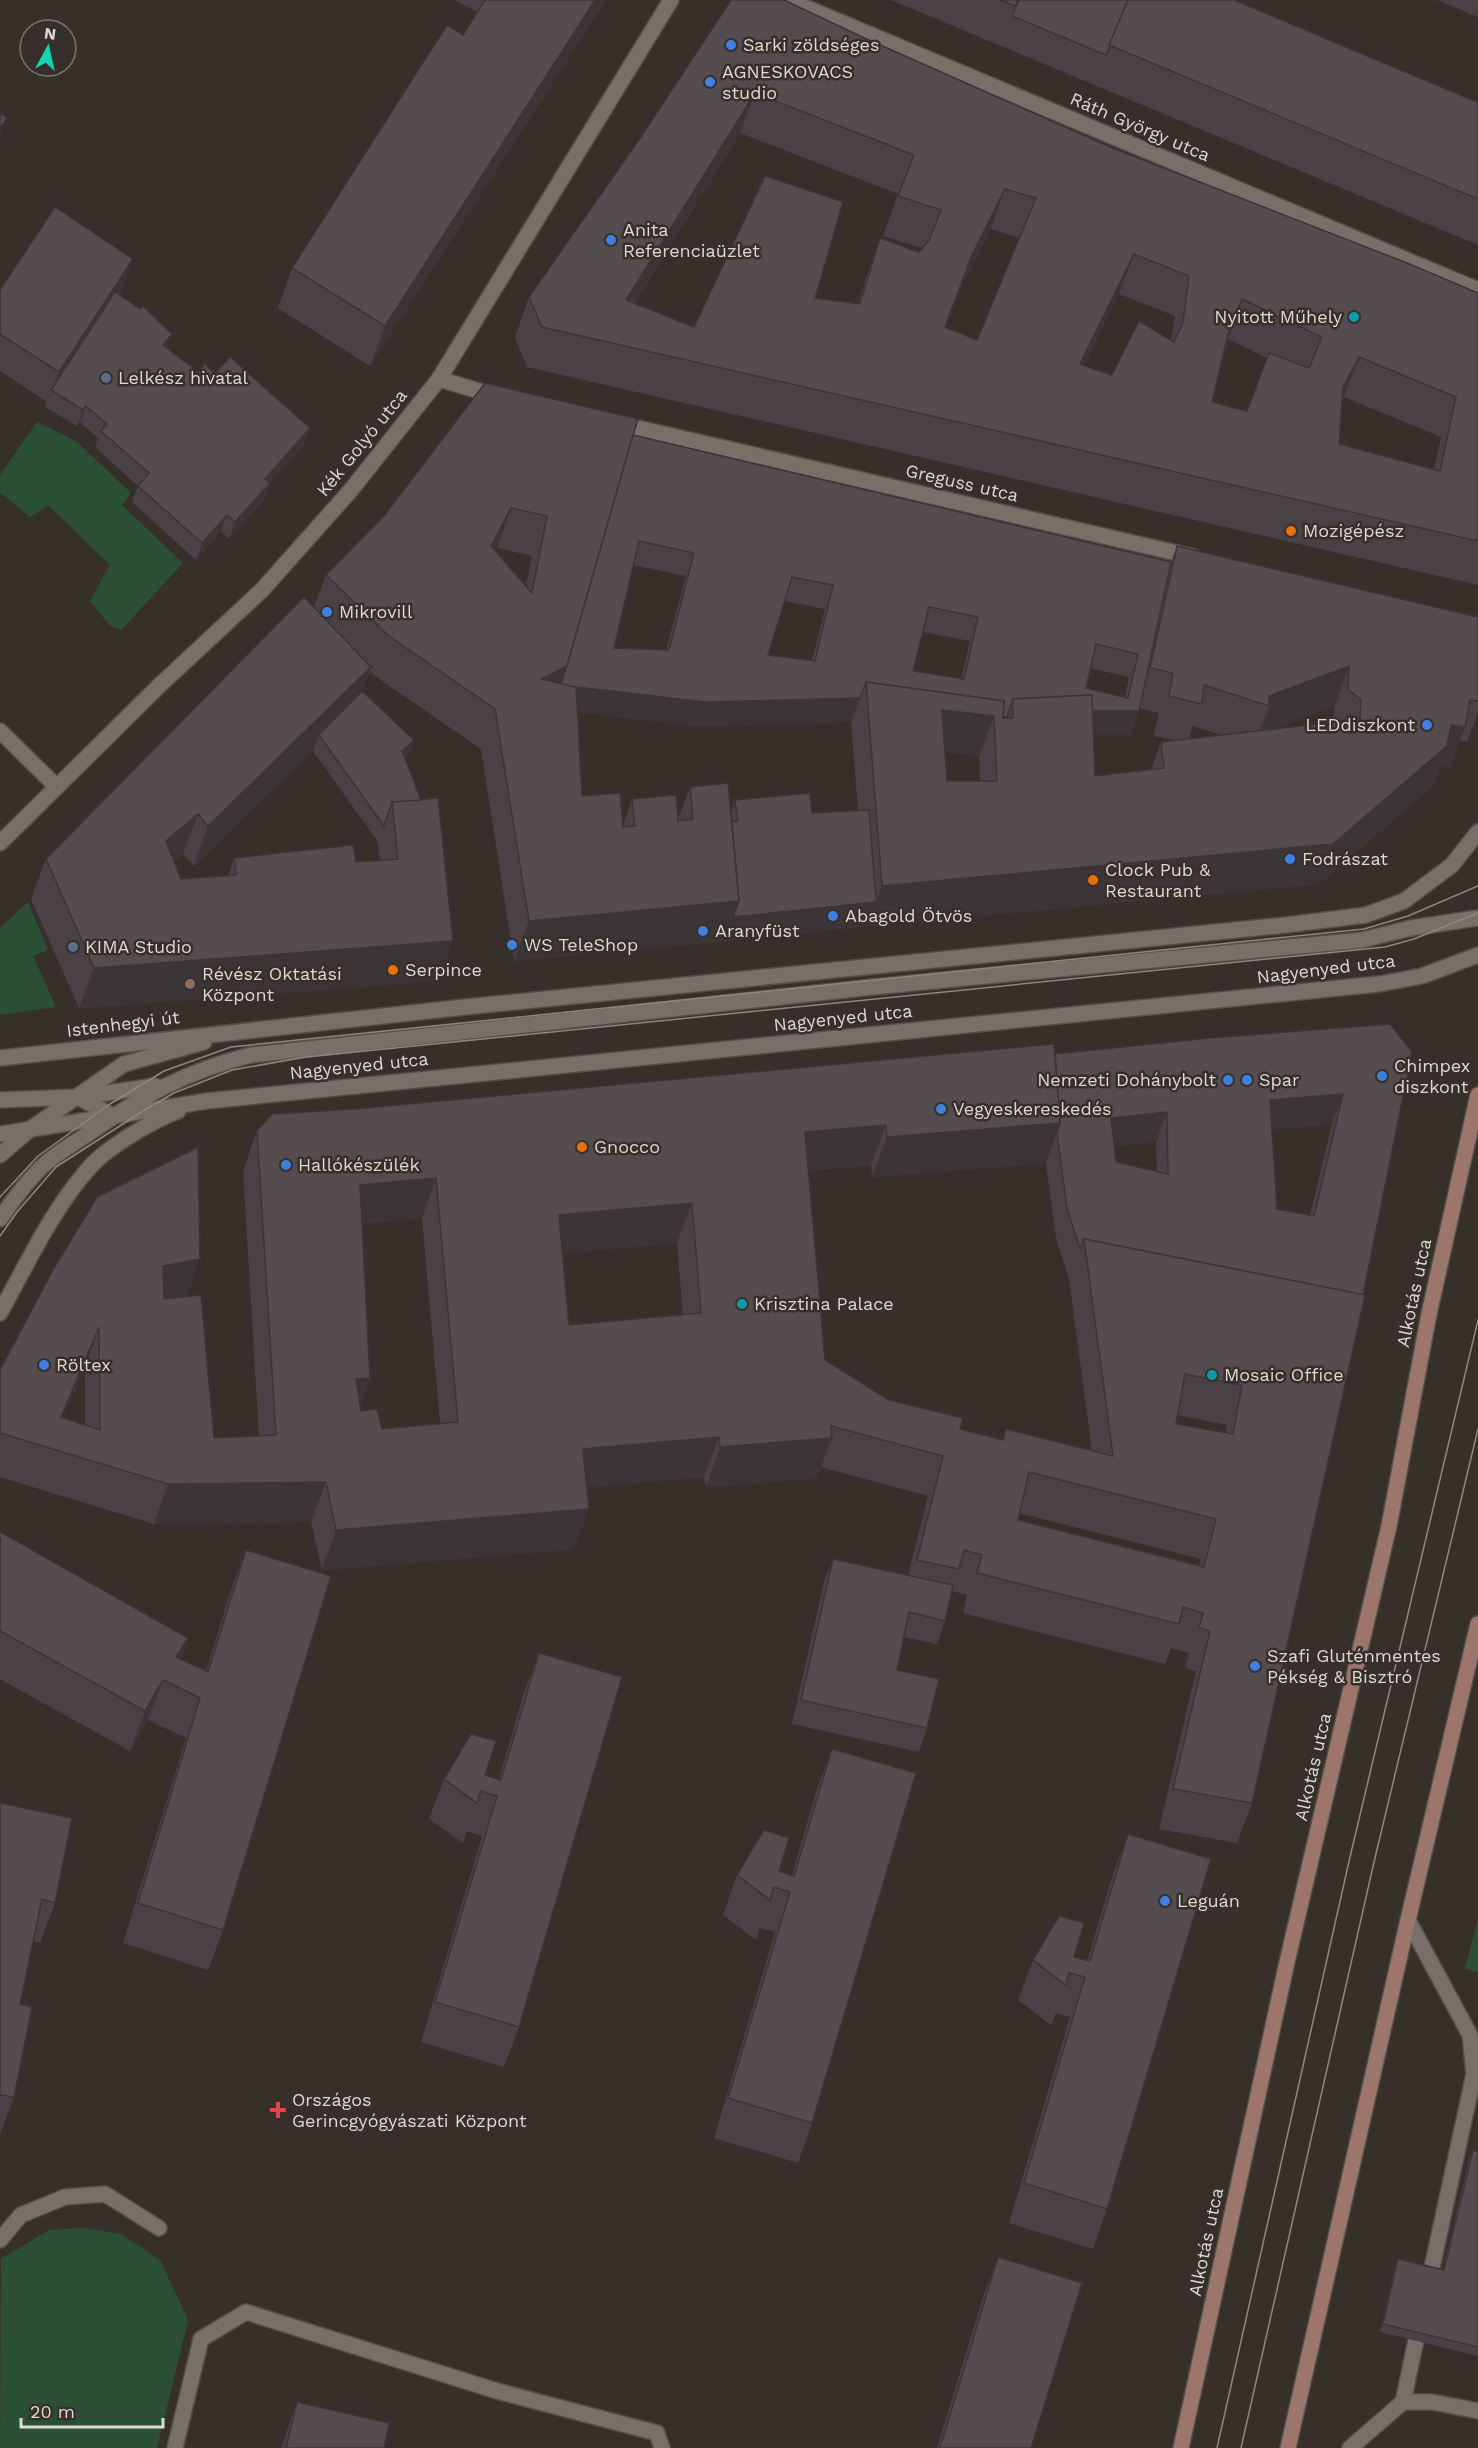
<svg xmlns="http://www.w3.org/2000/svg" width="1478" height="2448" viewBox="0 0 1478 2448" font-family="'Work Sans',sans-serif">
  <rect width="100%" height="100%" fill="#37302a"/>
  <g fill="#2b4f35">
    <polygon points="37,422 76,441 131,493 122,505 183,563 121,630 110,626 90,601 110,565 48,505 30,517 0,492 0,475"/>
    <polygon points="28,902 48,950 33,956 56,1007 0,1015 0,928"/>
    <polygon points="1478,1918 1478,1972 1465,1969"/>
    <polygon points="82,2228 121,2234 160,2260 188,2320 157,2448 0,2448 1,2259 49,2230"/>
  </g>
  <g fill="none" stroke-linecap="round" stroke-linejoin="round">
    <defs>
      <g id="service">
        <polyline points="0,731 57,787"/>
        <polyline points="78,1097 113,1116"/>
        <polyline points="0,1100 78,1097 155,1086"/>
        <path d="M0,1219C13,1200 29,1178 46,1163C59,1152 74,1143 88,1134C142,1096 186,1071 251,1055L873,987L1362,940L1411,928L1478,918"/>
        <polyline points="1408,1920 1470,2035 1474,2074 1428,2286"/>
        <polyline points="0,2240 21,2215 65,2197 105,2194 159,2228"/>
        <polyline points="1403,2402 1432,2402 1478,2411"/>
        <polyline points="175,2448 201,2339 246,2312 497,2391 657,2433 662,2448"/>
        <polyline points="1350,2448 1403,2402 1420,2321"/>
      </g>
      <g id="minor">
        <polyline points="788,0 1478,290"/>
        <polyline points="439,379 496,396"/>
        <polyline points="616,423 1194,557"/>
        <polyline points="0,843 160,685 262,590 351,490 439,379 671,0"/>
      </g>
      <g id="tertiary">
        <polyline points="0,1058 465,1007 1286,925 1366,915 1404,901 1452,865 1478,832"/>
        <polyline points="0,1134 207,1101 1379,984 1422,976 1478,955"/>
        <polyline points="0,1155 29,1130 124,1064 204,1042"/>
        <path d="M0,1313C27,1264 52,1210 89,1168C106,1148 153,1120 178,1111"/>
      </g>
      <g id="secondary">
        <polyline points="1181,2448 1287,1962 1389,1526 1429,1314 1478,1095"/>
        <polyline points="1288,2448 1408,1920 1478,1624"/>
      </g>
    </defs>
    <use href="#service" stroke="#534e49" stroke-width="18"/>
    <use href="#minor" stroke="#534e49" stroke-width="18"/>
    <use href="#tertiary" stroke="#534e49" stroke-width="18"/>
    <use href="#secondary" stroke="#534e49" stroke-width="18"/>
    <use href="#service" stroke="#776f68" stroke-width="15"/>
    <use href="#minor" stroke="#776f68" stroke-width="15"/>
    <use href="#tertiary" stroke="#776f68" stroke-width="15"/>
    <use href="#secondary" stroke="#9d766b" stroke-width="15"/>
    <g stroke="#8d8782" stroke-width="1.5">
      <polyline points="0,1197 38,1156 110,1104 164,1071 231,1047 1364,929 1408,916 1478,886"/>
      <polyline points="0,1236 17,1212 56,1167 143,1111 174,1093 232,1070 306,1057 1385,947 1414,939 1478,913"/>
      <polyline points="1217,2448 1350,1857 1478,1320"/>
      <polyline points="1241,2448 1374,1862 1478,1429"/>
    </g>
  </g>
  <g fill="#494145" fill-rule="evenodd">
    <polygon points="454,0 606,0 370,366 278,308 292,268 463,35 477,12"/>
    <polygon points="891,0 1234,0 1477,102 1478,100 1478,245"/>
    <polygon points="1437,0 1478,0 1478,17"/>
    <path d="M860,36L1110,147L1478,293V585L527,367L515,337L529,297L641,137ZM740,133L898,194L883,236L922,248L919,252L880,238L866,278L858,304L815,298L694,327L634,304ZM991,229L1020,238L977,340L945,327L957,295ZM1119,294L1175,316L1171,341L1112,375L1084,366ZM1228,339L1267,358L1247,411L1212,402ZM1344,397L1441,437L1434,470L1339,444L1342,401Z"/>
    <polygon points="122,289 119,295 167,348 198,372 215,374 310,428 304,445 269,485 264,500 229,539 221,531 196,560 132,502 138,486 95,447 98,438 80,422 77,426 45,407 47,402 0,371 0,290"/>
    <path d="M633,435L1171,562L1177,546L1478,617V713L1467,742L1460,741L1450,767L1440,766L1433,786L1319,884L868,926L725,941L514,961L481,749L375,676L370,671L362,691L414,740L408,756L405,759L438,981L79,1008L31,899L46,859L314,607L326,575ZM497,548L532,556L526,586L495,551ZM633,565L686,576L666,650L614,648ZM785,601L825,609L812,660L768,655ZM923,632L970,641L961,679L913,671ZM1090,668L1129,677L1125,697L1086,688ZM1335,706L1333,722L1271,729ZM1139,708L1159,713L1154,736L1174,740L1161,742L1151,769L1095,776L1093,735H1130ZM578,712L697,726L851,722L858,810L812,813L735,800L731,812L690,787L678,819L632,799L623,825L582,796ZM1193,726L1221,735L1189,739ZM314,749L313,751L378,842L380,860L356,862L234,858L228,876L181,879L174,862L183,854L194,866ZM945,752L979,756L980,781H947Z"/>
    <path d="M1390,1024L1252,1803L1237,1843L1159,1829L1196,1671L1185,1668L1189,1653L1171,1648L1165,1664L963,1613L967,1595L952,1591L945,1621L937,1644L904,1637L897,1670L927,1728L919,1752L792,1724L824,1582L833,1559L908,1575L928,1496L821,1467L817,1478L706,1487L704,1477L587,1487L574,1549L322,1570L311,1522L154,1524L0,1477V1370L97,1197L187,1296L214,1438L259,1436L243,1171L257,1131L355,1109L1055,1054ZM1332,1124L1310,1215L1277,1209L1272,1129ZM1156,1142L1157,1172L1116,1162L1114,1146ZM1046,1163L1056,1238L1069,1279L1092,1451L1006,1429L1002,1440L960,1429L889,1400L825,1360L808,1171L871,1165L872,1177ZM422,1218L440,1423L382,1429L361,1411L360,1406L370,1378L362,1223ZM677,1243L683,1315L569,1325L563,1253ZM85,1367V1425L63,1418ZM1177,1415L1227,1425L1226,1433L1176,1424ZM1019,1513L1201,1559L1200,1565L1018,1520Z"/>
    <polygon points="0,1532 188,1638 181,1659 206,1671 231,1590 246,1550 223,1930 208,1970 123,1943 186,1738 148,1720 130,1751 0,1679"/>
    <polygon points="539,1653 519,2027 504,2067 421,2042 482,1836 467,1831 463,1843 429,1819 444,1779 485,1775 499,1779 524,1692"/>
    <polygon points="832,1749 812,2123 798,2163 714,2138 775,1932 760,1928 756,1940 723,1915 737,1875 779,1871 792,1875 817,1789"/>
    <polygon points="0,1803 55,1903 40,1943 33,1941 20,2004 14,2097 0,2134"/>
    <polygon points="1128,1834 1107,2209 1093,2249 1009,2223 1070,2017 1056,2013 1051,2025 1018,2000 1033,1960 1074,1957 1087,1961 1113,1874"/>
    <polygon points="1473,2150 1478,2152 1478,2356 1380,2332 1395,2267 1398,2259 1443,2270 1469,2159"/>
    <polygon points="998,2257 1031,2448 937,2448 983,2297"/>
    <polygon points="297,2402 384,2448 281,2448"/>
  </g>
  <g fill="#3c3538">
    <polygon points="595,0 606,0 370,366 385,326"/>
    <polygon points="755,93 740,133 611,340 626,300"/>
    <polygon points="7,118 1,135 0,137 0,128"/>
    <polygon points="1005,189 991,229 957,295 972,255"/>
    <polygon points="1134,254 1119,294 1066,404 1080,364"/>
    <polygon points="133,259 122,289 54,392 52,391 59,372"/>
    <polygon points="1242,299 1228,339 1214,374 1228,334"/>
    <polygon points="172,334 166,350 163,345"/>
    <polygon points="1359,357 1344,397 1329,427 1343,387"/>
    <polygon points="86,406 80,422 77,426 83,410"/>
    <polygon points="310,428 304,445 269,485 264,500 229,539 235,522 265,479"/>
    <polygon points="511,508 497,548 477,586 491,546"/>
    <polygon points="227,515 221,531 196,560 202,543"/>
    <polygon points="567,666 553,706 542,679"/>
    <polygon points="1349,666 1335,706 1259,734 1269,706 1269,696"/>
    <polygon points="371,667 356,707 319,735 314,749 194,866 208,826"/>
    <polygon points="563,686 860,698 851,722 697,726 555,710"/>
    <polygon points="867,699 994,716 979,756 927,750"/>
    <polygon points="1139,711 1130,735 1043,735 1051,712"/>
    <polygon points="1451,725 1465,727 1450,767 1440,766 1433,786 1319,884 868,926 725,941 514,961 529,921 739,901 876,902 882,886"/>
    <polygon points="414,740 408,756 396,767 402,751"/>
    <polygon points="198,814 183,854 151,881 166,841"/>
    <polygon points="453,941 438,981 79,1008 94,968"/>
    <polygon points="1343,1094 1332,1124 1259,1130 1270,1100"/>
    <polygon points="1167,1112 1156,1142 1101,1148 1111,1118"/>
    <polygon points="1060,1123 1046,1163 872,1177 887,1137"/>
    <polygon points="886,1125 871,1165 790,1172 805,1132"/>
    <polygon points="436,1178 422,1218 345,1224 360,1185"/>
    <polygon points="692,1203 677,1243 545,1255 559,1215"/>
    <polygon points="200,1259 186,1299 149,1306 163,1266"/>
    <polygon points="99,1327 85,1367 50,1448 61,1417"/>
    <polygon points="370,1378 356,1418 356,1379"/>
    <polygon points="719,1437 704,1477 569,1489 583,1449"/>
    <polygon points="832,1438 817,1478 706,1487 720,1447"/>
    <polygon points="326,1482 311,1522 154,1524 168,1484"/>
    <polygon points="589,1509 574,1549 322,1570 336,1530"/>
    <polygon points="188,1638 174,1678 176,1657"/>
    <polygon points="163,1680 148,1720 130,1751 145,1711"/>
  </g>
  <g fill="#554c50" stroke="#3c3538" stroke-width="1.5" fill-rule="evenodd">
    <polygon points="485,0 595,0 385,326 292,268 447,25 463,35"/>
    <path d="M731,0H784L860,36L1110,147L1407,263L1478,293V541L542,327L529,297L641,137ZM755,93L914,155L898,196L941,210L929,240L919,252L880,238L860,304L815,298L843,202L765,176L694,327L626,300ZM1005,189L1036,198L977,340L945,327L972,255ZM1134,254L1189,276L1183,322L1174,342L1139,321L1112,375L1080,364ZM1242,299L1322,337L1309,368L1269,353L1247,411L1212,402L1228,334ZM1359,357L1456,397L1440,471L1339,444L1343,387Z"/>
    <polygon points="1000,0 1018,0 1015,6"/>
    <polygon points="1019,0 1128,0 1106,55 1012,16"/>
    <polygon points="1128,0 1234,0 1477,102 1478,100 1478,199 1109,45"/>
    <polygon points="0,113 7,118 0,128"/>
    <polygon points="55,207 133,259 59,372 0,334 0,290"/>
    <polygon points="115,292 140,309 143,306 172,334 163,345 198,372 205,364 215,374 230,357 310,428 265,479 270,483 235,522 227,515 202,543 138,486 149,473 101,431 107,424 86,406 83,410 51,390"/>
    <path d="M485,383L638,419L567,666L542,679L576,687L582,796L620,793L623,827L635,826L632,799L676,795L678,821L693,819L690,787L728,783L739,901L529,921L495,709L389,636L326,575L384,516ZM511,508L547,516L532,593L491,546Z"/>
    <path d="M633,435L1171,562L1139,711H1092V695L1013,699L1007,717H1003L1004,701L866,682L860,698L706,702L576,687L562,684L561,683L567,666ZM639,541L694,553L669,650L614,648ZM792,577L833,585L815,661L768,655ZM929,607L978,617L964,679L913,671ZM1096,644L1138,654L1128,698L1086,688Z"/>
    <path d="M1177,546L1478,617V701L1470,700L1465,727L1451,725L1447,746L1333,844L882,886L866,682L1004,701L1003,718H1013V699L1092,695L1095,776L1164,768L1161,742L1360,719L1361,700L1348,689L1349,666L1269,696V706L1204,685L1202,704L1169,696L1173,673L1150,668ZM942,710L994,716L997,781H947Z"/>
    <polygon points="304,597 371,667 208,826 198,814 166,841 181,879 236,875 234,858 353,845 356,862 398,859 392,802 438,798 453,941 94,968 46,859"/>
    <polygon points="362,691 414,740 402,751 421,800 392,802 384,826 319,735"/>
    <polygon points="810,793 812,813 869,810 876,902 733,917 739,901 732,822 738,821 735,800"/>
    <path d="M1390,1024L1412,1052L1363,1295L1084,1239L1080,1249L1067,1208L1057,1133L1060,1123L1055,1054L1210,1038ZM1343,1094L1314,1216L1277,1209L1270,1100ZM1167,1112L1168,1174L1116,1162L1111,1118Z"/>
    <path d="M1054,1044L1060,1123L887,1137L886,1125L805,1132L825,1360L889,1400L963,1418L960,1429L1003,1440L1006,1429L1113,1456L1084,1239L1365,1295L1252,1803L1173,1789L1210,1631L1199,1628L1203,1613L1183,1607L1179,1624L977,1573L982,1555L964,1550L959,1569L917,1560L943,1456L831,1426L832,1438L720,1447L719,1437L583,1449L589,1509L336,1530L326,1482L168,1484L0,1433V1370L54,1268L97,1197L198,1147L200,1259L163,1266L164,1299L201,1295L214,1438L276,1435L257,1131L272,1114L355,1109ZM436,1178L458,1422L382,1429L377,1409L361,1411L356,1379L370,1378L360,1185ZM692,1203L701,1313L569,1325L559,1215ZM99,1327L100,1430L61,1417ZM1185,1374L1242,1385L1233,1434L1176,1424ZM1029,1472L1216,1519L1204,1567L1018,1520Z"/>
    <polygon points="0,1532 188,1638 176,1657 208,1672 246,1550 331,1576 223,1930 138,1903 200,1698 163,1680 145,1711 0,1631"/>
    <polygon points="833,1559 953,1585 945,1621 909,1612 897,1670 939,1679 927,1728 801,1700"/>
    <polygon points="539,1653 622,1677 519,2027 435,2002 497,1796 481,1791 477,1803 444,1779 471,1734 496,1741 485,1775 501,1780"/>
    <polygon points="832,1749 916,1773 812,2123 728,2098 790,1892 774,1887 770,1900 737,1875 764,1830 789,1838 779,1871 794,1876"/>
    <polygon points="0,1803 72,1818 55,1903 42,1899 20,2004 32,2007 14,2097 0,2095"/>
    <polygon points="1128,1834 1211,1859 1107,2209 1024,2183 1085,1977 1069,1973 1066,1985 1033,1960 1059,1916 1084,1923 1074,1957 1090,1961"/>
    <polygon points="1473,2150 1478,2152 1478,2347 1383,2324 1398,2259 1444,2270"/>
    <polygon points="998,2257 1082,2283 1031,2448 940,2448"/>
    <polygon points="297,2402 389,2423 384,2448 286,2448"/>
  </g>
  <g fill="#3f7fe0" stroke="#37302a" stroke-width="2">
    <circle cx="731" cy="45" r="6"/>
    <circle cx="710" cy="82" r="6"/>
    <circle cx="611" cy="240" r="6"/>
    <circle cx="327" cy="612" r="6"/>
    <circle cx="1427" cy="725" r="6"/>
    <circle cx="1290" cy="859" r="6"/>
    <circle cx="833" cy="916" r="6"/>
    <circle cx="703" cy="931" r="6"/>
    <circle cx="512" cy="945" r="6"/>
    <circle cx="1382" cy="1076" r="6"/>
    <circle cx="1228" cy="1080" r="6"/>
    <circle cx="1247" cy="1080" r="6"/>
    <circle cx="941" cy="1109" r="6"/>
    <circle cx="286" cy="1165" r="6"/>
    <circle cx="44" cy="1365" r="6"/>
    <circle cx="1255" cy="1666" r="6"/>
    <circle cx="1165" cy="1901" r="6"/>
  </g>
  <g fill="#0f9aa8" stroke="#37302a" stroke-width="2">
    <circle cx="1354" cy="317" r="6"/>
    <circle cx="742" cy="1304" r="6"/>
    <circle cx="1212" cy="1375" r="6"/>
  </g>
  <g fill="#5c6f8a" stroke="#37302a" stroke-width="2">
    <circle cx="106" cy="378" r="6"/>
    <circle cx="73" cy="947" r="6"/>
  </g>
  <g fill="#e8710a" stroke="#37302a" stroke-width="2">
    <circle cx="1291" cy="531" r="6"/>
    <circle cx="1093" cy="880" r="6"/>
    <circle cx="393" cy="970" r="6"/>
    <circle cx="582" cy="1147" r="6"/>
  </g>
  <circle fill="#8d6e63" stroke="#37302a" stroke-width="2" cx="190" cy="984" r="6"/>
  <path fill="#e0444e" stroke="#37302a" stroke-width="2" d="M275 2101h6v6h6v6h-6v6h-6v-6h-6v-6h6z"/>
  <g text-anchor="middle" stroke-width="5" stroke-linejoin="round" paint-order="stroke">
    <g font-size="18" fill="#ddd9d5" stroke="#37302a" text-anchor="start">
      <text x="743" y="51">Sarki zöldséges</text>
      <text x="722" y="78">AGNESKOVACS<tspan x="722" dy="21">studio</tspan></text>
      <text x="623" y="236">Anita<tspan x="623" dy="21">Referenciaüzlet</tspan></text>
      <text x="1342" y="323" text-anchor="end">Nyitott Műhely</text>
      <text x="118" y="384">Lelkész hivatal</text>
      <text x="1303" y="537">Mozigépész</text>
      <text x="339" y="618">Mikrovill</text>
      <text x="1415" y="731" text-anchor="end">LEDdiszkont</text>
      <text x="1302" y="865">Fodrászat</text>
      <text x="1105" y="876">Clock Pub &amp;<tspan x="1105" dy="21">Restaurant</tspan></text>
      <text x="845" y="922">Abagold Ötvös</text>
      <text x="715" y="937">Aranyfüst</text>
      <text x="524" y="951">WS TeleShop</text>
      <text x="85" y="953">KIMA Studio</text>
      <text x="405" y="976">Serpince</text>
      <text x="202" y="980">Révész Oktatási<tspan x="202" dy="21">Központ</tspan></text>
      <text x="1394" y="1072">Chimpex<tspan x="1394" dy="21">diszkont</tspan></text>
      <text x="1216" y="1086" text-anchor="end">Nemzeti Dohánybolt</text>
      <text x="1259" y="1086">Spar</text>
      <text x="953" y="1115">Vegyeskereskedés</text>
      <text x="594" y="1153">Gnocco</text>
      <text x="298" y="1171">Hallókészülék</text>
      <text x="754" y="1310">Krisztina Palace</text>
      <text x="56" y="1371">Röltex</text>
      <text x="1224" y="1381">Mosaic Office</text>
      <text x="1267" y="1662">Szafi Gluténmentes<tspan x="1267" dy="21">Pékség &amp; Bisztró</tspan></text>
      <text x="1177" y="1907">Leguán</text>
      <text x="292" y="2106">Országos<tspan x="292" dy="21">Gerincgyógyászati Központ</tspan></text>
    </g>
    <g font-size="18" fill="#ddd9d5" stroke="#37302a">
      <text transform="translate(1140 127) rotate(23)" y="6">Ráth György utca</text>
      <text transform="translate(362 443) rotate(-51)" y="6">Kék Golyó utca</text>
      <text transform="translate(962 483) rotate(13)" y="6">Greguss utca</text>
      <text transform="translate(1326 969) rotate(-7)" y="6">Nagyenyed utca</text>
      <text transform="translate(843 1018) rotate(-6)" y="6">Nagyenyed utca</text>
      <text transform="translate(123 1024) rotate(-7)" y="6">Istenhegyi út</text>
      <text transform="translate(359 1066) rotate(-6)" y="6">Nagyenyed utca</text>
      <text transform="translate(1414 1293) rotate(-78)" y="6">Alkotás utca</text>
      <text transform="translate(1313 1767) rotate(-77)" y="6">Alkotás utca</text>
      <text transform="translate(1206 2242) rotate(-78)" y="6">Alkotás utca</text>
    </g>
  </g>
  <g transform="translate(48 48) rotate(8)"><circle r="28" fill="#37302a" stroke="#79746e" stroke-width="1.5"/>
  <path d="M0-4.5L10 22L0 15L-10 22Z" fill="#14d5b3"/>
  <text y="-9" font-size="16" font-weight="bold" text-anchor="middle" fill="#ddd9d5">N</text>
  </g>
  <path d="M21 2418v9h142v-9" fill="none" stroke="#ddd9d5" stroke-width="3"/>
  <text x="30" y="2418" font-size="18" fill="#ddd9d5" stroke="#37302a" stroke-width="4.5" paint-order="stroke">20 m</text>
</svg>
